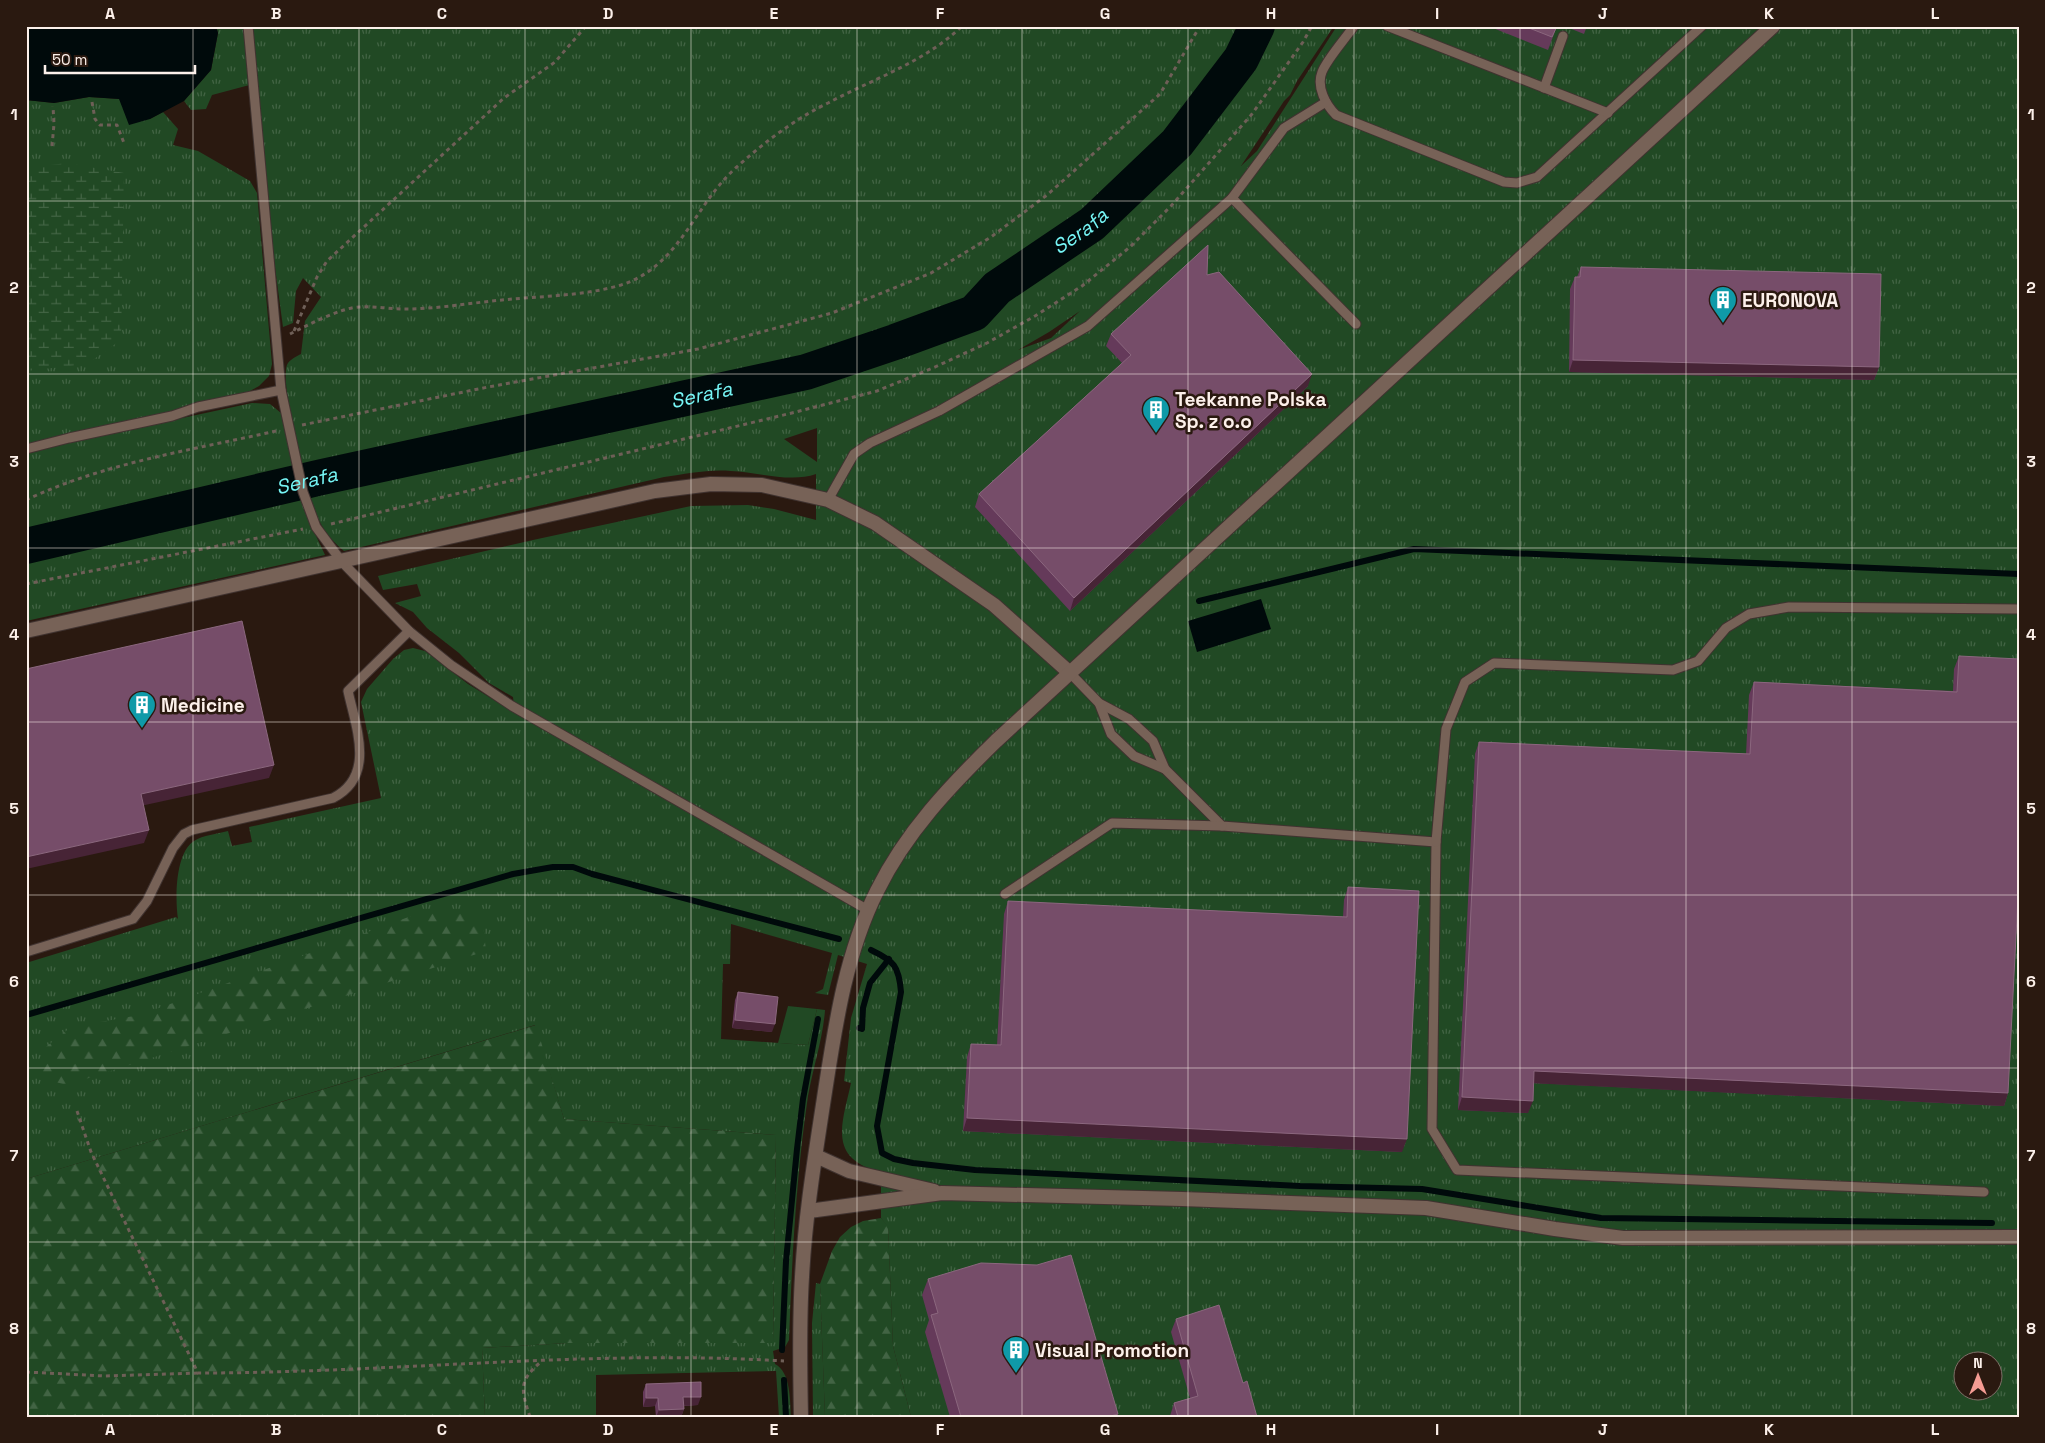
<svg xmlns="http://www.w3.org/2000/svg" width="2045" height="1443" viewBox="0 0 2045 1443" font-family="'Space Grotesk',sans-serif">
  <defs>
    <pattern id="grass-tufts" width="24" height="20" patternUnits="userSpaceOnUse" patternTransform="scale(1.25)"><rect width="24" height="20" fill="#214924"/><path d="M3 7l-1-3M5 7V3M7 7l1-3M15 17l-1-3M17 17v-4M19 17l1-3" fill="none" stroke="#426444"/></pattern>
    <pattern id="forest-firs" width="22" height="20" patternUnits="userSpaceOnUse" patternTransform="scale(1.25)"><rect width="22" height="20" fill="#214924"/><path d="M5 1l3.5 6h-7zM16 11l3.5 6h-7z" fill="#426444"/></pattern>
    <pattern id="wetland-marsh" width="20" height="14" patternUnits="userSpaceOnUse" patternTransform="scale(1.25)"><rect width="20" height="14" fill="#214924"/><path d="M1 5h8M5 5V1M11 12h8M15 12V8" fill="none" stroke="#426444"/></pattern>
  </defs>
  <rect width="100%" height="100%" fill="#2a1910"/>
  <g fill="url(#grass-tufts)" fill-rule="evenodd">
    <path d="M216,26H1334L1297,81L1290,95L1284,101L1241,166L1257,151L1337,26H2019V1417H911L893,1346L888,1227L881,1218V1172C827,1159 842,1124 851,1083L844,1081L851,1018L867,964L838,955L828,995L815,993L823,989L832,953L731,924L730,964H723L721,1039L808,1045L817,1009L825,1010C823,1038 813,1068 808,1096C796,1177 792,1259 789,1340L785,1347L773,1351L775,1364C791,1372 790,1401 791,1417H779L776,1371L596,1375V1417H485L482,1348L568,1343H773L776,1135L564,1119L535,1025L26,1179V963L176,917L178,919C175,899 175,853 194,841C203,835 217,834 228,831L232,846L252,842L249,827L381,798L361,702L367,689L393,659L404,650L413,648L425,651L468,684L515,713L513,697L489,683L459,653L427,628L413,612L395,603L421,596L417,584L383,590L378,576L533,540L691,506L748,505L774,509L816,520V474C790,483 758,472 731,471C708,469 686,474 664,477L344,551C316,528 313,506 305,475H303C299,456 279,375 288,363C291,359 297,356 301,354L305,321L321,297L303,278L296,291L293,323L283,327L272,245L257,83L212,95L206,109L191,110L184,101L211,70L218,33ZM1080,311L1051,338L1018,350L1049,332ZM817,428V462L784,439ZM1962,1360H1992V1390H1962Z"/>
    <polygon points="89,97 120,99 150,119 163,112 178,129 173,145 198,151 250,181 257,193 272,364 269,376 259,386 248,392 197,403 162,415 26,446 26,100 54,103"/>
    <polygon points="252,403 270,404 281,413 298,490 309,521 325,555 26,621 26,454 85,439"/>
    <polygon points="816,1283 820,1284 825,1417 813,1417 812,1323"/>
  </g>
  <g fill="url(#forest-firs)">
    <polygon points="425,911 482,914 486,951 67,1085 40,1078 42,1050 71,1027 140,1015"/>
    <polygon points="536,1025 564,1119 776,1135 773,1343 568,1343 482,1348 485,1417 26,1417 26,1179"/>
    <polygon points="881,1218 888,1226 893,1346 911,1417 825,1417 820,1284 832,1251 840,1237 851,1227 863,1221"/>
  </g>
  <polygon fill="url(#wetland-marsh)" points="67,163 124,173 121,340 87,364 26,371 26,168"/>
  <polygon fill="#214924" points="788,1006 817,1009 808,1045 778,1043"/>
  <g fill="#000a0b">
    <polygon points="26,26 216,26 218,33 211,70 184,101 150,119 129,125 119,99 89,97 54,103 26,100"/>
    <polygon points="1261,599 1271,629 1197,652 1188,621"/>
  </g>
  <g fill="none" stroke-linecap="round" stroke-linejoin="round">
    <g stroke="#000a0b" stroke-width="6">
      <polyline points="1199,601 1414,549 2019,574"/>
      <path d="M871,950C894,961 899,966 901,992L877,1126L882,1153L894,1159L913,1163L975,1170L1300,1186L1422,1189L1601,1218L1992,1223"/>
      <polyline points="26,1015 513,874 553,867 573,867 592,874 839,939"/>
      <polyline points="859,1028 862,1029 863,1008 870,983 889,959"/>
      <polyline points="782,1350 786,1261 797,1149 803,1099 818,1019"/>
      <polyline points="784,1380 786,1417"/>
    </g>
    <path stroke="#000a0b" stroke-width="36" id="s1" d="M26,546L322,477L806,372L895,342L974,313L997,288L1092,224L1177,143L1241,59L1257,26"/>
    <defs>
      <g id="service">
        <polyline points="248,26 281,390 303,492 316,527 342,562 409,631 451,665 512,706 868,910"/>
        <path d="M1354,26C1345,39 1327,59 1322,72C1316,87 1326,105 1336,115L1504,182L1517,183L1537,177L1702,26"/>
        <polyline points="1387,26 1608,113"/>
        <polyline points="1544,88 1563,36"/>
        <polyline points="1232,198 1284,128 1326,102"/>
        <polyline points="26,449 69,438 172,416 198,407 281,390"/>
        <polyline points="828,500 854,454 870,443 939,411 1088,326 1232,198 1356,324"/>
        <polyline points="1070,673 1099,703 1129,719 1153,741 1165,769 1222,826 1436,842 1432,1129 1457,1170 1984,1192"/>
        <polyline points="1099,703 1111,734 1134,756 1165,769"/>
        <polyline points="1436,842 1446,729 1465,682 1494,663 1673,670 1698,661 1726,628 1749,614 1789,607 2019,609"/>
        <polyline points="1005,894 1112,823 1222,826"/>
        <path d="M26,952L133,919L147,901L173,848L184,834L192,830L333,798C376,776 356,728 348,691L409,631"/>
      </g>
      <g id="minor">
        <polyline points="26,631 655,491 711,484 762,485 828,500 875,523 994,605 1070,673"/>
        <polyline points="816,1156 849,1171 934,1191"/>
        <polyline points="809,1211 942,1193 1182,1199 1426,1208 1555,1229 1623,1238 2019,1237"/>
      </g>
      <path id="tertiary" d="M801,1417C800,1370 799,1324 802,1277C805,1217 815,1157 824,1098C835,1027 845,955 877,891C906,832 950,786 996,741L1773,26"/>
    </defs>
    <use href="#service" stroke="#403330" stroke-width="11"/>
    <use href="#minor" stroke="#403330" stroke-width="16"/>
    <use href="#tertiary" stroke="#403330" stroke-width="16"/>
    <g stroke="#6e5f57" stroke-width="3" stroke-dasharray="4 4" stroke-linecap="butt">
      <polyline points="92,102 95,119 100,125 117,125 124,143"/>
      <polyline points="52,146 54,124 53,106"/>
      <polyline points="294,331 317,277 327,261 504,98 555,62 586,26"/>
      <path d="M290,334C308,325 340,308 359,307C374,306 390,309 405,309C437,309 470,303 502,300C541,296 584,296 621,285C681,266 695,202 739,165C766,141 795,119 828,103C873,79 925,62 962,26"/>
      <polyline points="302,425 488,387 698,349 832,313 931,273 991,237 1047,195 1160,94 1200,26"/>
      <path d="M26,500C104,463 192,450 276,431"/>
      <polyline points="331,524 796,412 877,391 935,367 987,343 1035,316 1082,286 1130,247 1171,206 1252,114 1303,42 1312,26"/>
      <polyline points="26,584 303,529"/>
      <path d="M77,1111L91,1152L198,1373C393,1373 589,1349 784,1361"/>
      <polyline points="26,1372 105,1376 198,1373"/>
      <path d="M530,1417C521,1389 518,1381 542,1361"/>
    </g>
    <use href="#service" stroke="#776257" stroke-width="9"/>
    <use href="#minor" stroke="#776257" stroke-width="14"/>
    <use href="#tertiary" stroke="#776257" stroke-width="14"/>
  </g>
  <g fill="#653a5a">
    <polygon points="1488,26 1557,26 1548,50"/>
    <polygon points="1564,26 1587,26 1584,34"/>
    <polygon points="1581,267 1879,367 1874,380 1569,372 1570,289 1575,277 1577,277"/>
    <polygon points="1207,275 1308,386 1070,611 975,507 979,494 1122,363 1106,346 1111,334"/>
    <polygon points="1959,656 2008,1093 2004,1106 1533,1083 1528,1113 1458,1110 1475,754 1479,742 1746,754 1749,695 1754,682 1953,691 1954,669"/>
    <polygon points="1348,887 1402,1152 963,1131 967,1057 971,1044 997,1045 1004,914 1008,901 1343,917 1344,900"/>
    <polygon points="738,992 772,1032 732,1028 735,1000"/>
    <polygon points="928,1279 1118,1414 1117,1417 950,1417 925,1332 929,1320 922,1295"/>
    <polygon points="1176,1319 1243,1383 1257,1417 1170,1417 1170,1416 1174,1403 1190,1398 1171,1332"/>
    <polygon points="646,1384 698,1405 684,1406 684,1409 681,1417 656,1417 655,1406 643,1407 643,1392"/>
  </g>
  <g fill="#472436">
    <polygon points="1573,360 1879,367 1874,380 1569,372"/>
    <polygon points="1312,374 1308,386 1070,611 1074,598"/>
    <polygon points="274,765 269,778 136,807 141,794"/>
    <polygon points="149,830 144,843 26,869 26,857"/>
    <polygon points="735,1020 775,1024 772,1032 732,1028"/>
    <polygon points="1534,1071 2008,1093 2004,1106 1529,1083"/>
    <polygon points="1462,1097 1533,1101 1528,1113 1458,1110"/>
    <polygon points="967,1118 1407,1139 1402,1152 963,1131"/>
    <polygon points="683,1397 701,1397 698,1405 680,1406"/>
    <polygon points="646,1398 658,1398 655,1406 643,1407"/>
    <polygon points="684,1409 681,1417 656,1417 659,1410"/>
    <polygon points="1118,1414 1117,1417 1107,1417"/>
  </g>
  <g fill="#764d69" stroke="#8b677e">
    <polygon points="1524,26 1557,26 1552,37"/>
    <polygon points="1208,245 1207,275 1219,272 1312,374 1074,598 979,494 1131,355 1111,334"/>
    <polygon points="1581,267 1881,274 1879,367 1573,360 1575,277 1580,277"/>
    <polygon points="242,621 274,765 141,794 149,830 26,857 26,669"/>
    <polygon points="1959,656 2019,659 2019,877 2008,1093 1534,1071 1533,1101 1462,1097 1479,742 1750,754 1754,682 1957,692"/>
    <polygon points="1348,887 1419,891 1407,1139 967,1118 971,1044 1001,1045 1008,901 1347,917"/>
    <polygon points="738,992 778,997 775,1024 735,1020"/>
    <polygon points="1071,1255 1118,1414 1107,1417 961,1417 931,1315 938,1313 928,1279 981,1263 1037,1265"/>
    <polygon points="1219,1305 1243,1383 1247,1381 1257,1417 1178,1417 1174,1403 1198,1396 1176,1319"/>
    <polygon points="701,1382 701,1397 683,1397 684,1409 659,1410 658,1398 646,1398 646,1384"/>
  </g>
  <path fill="none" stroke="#fcf0ea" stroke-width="1" stroke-opacity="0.55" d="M193,26V1417M359,26V1417M525,26V1417M691,26V1417M857,26V1417M1022,26V1417M1188,26V1417M1354,26V1417M1520,26V1417M1686,26V1417M1852,26V1417M26,201H2019M26,374H2019M26,548H2019M26,722H2019M26,895H2019M26,1068H2019M26,1242H2019"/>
  <defs>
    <symbol id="building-pin" viewBox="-11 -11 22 30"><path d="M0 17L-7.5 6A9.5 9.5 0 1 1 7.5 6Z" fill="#0f9aa8" stroke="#2a1910"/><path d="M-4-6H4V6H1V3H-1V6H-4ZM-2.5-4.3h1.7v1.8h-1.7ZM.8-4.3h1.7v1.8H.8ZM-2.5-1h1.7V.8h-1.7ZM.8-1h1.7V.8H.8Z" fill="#fff"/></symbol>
  </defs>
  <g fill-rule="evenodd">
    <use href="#building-pin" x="1707" y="284" width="32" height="43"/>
    <use href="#building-pin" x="1140" y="394" width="32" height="43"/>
    <use href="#building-pin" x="126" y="689" width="32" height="43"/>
    <use href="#building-pin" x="1000" y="1334" width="32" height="43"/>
  </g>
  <g text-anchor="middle" stroke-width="5" stroke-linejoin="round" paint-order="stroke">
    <g font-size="19" font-weight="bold" fill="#fcf0ea" stroke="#2a1910" text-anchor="start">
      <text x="1742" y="307">EURONOVA</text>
      <text x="1175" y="406">Teekanne Polska<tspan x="1175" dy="22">Sp. z o.o</tspan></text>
      <text x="161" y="712">Medicine</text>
      <text x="1035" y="1357">Visual Promotion</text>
    </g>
    <g font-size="20" font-style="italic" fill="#76f6f6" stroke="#2a1910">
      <text dy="7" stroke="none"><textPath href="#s1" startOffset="1112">Serafa</textPath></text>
      <text dy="7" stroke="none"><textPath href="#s1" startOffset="692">Serafa</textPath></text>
      <text dy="7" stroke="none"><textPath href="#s1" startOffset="288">Serafa</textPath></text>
    </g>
  </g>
  <rect width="2045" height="1443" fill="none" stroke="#2a1910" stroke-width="55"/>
  <g transform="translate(1978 1376)"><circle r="24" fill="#2a1910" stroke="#7e6f67"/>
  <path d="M0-4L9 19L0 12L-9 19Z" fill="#f59c93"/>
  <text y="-8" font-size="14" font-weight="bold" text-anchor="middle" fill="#fcf0ea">N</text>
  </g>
  <path d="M45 65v8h150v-8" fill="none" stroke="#fcf0ea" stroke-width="2.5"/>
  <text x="52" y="65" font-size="15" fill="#fcf0ea" stroke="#2a1910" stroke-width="4" paint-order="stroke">50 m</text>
  <rect x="28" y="28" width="1990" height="1388" fill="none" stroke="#fcf0ea" stroke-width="2"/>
  <g font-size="16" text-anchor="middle" font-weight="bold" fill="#fcf0ea">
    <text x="110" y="19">A</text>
    <text x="276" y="19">B</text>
    <text x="442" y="19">C</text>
    <text x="608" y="19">D</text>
    <text x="774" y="19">E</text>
    <text x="940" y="19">F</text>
    <text x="1105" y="19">G</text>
    <text x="1271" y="19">H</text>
    <text x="1437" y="19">I</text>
    <text x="1603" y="19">J</text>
    <text x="1769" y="19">K</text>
    <text x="1935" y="19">L</text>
    <text x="14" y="120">1</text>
    <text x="2031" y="120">1</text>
    <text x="14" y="293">2</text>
    <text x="2031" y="293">2</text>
    <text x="14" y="467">3</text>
    <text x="2031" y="467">3</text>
    <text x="14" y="640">4</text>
    <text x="2031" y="640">4</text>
    <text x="14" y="814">5</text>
    <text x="2031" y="814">5</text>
    <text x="14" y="987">6</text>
    <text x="2031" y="987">6</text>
    <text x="14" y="1161">7</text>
    <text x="2031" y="1161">7</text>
    <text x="14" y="1334">8</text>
    <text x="2031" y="1334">8</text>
    <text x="110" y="1435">A</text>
    <text x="276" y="1435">B</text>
    <text x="442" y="1435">C</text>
    <text x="608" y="1435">D</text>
    <text x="774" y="1435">E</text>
    <text x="940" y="1435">F</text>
    <text x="1105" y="1435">G</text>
    <text x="1271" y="1435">H</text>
    <text x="1437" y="1435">I</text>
    <text x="1603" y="1435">J</text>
    <text x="1769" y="1435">K</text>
    <text x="1935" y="1435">L</text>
  </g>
</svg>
